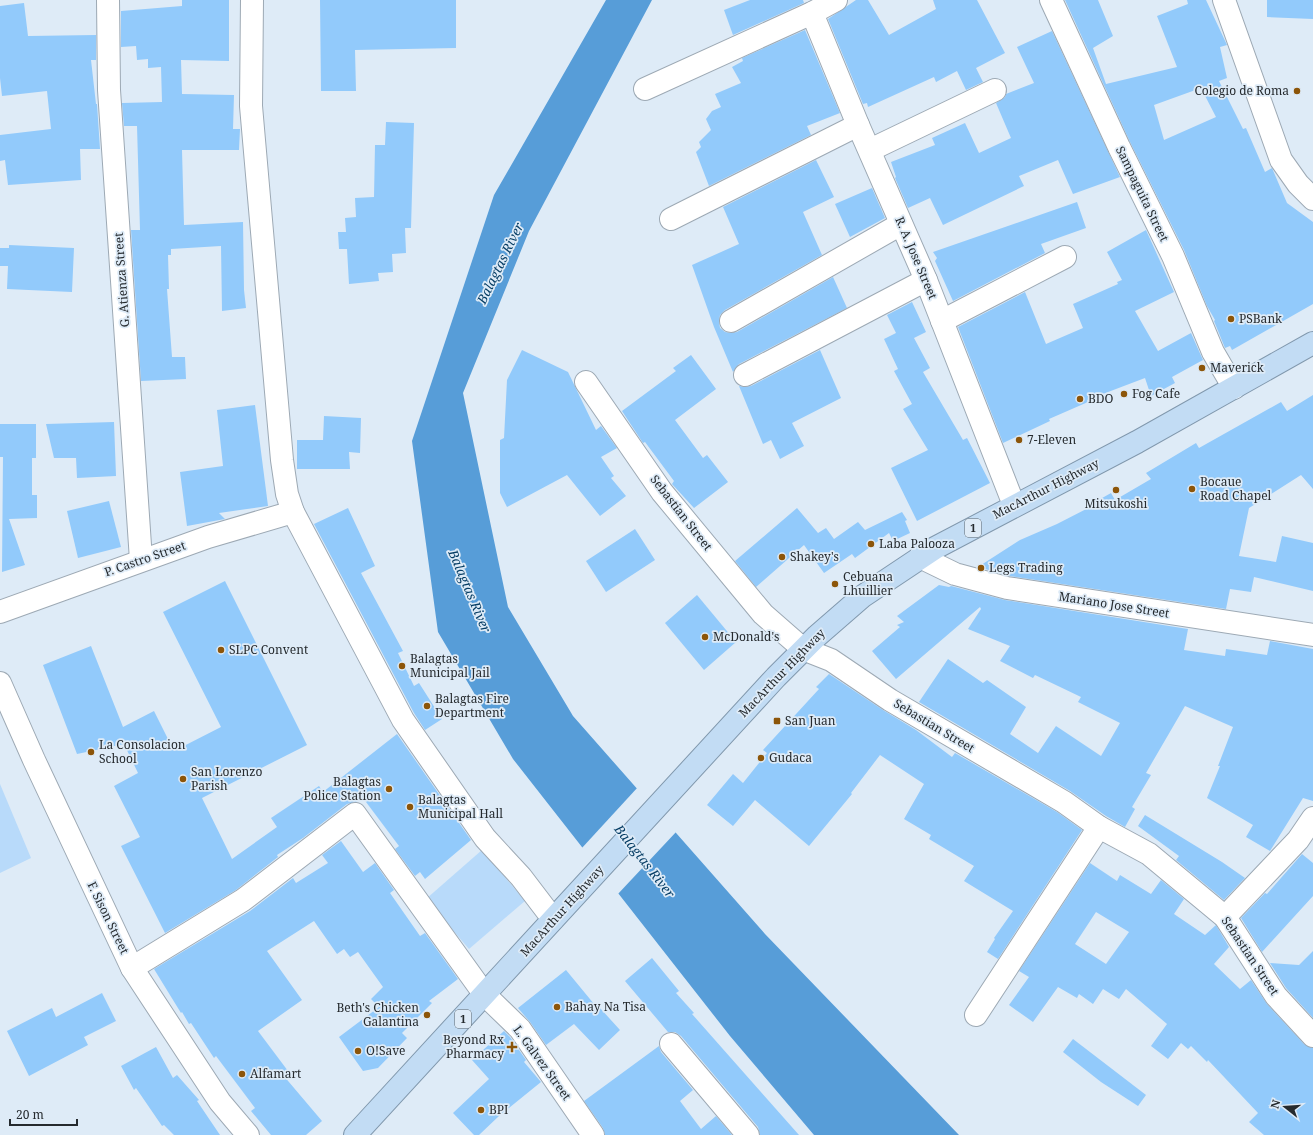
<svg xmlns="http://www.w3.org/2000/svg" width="1313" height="1135" viewBox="0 0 1313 1135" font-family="'Noto Serif',serif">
  <rect width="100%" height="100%" fill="#deebf7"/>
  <g fill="#b8dafa">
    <polygon points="0,784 31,858 0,873"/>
    <polygon points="482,850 525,901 469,949 426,899"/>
  </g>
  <polygon fill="#579dd8" points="606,0 652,0 529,231 463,393 508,607 573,716 765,934 959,1135 814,1135 730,1036 513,759 438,632 412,441 494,195"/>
  <polygon fill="#deebf7" points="638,787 677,831 617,895 581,849"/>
  <g fill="#92cafb" fill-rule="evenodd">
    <polygon points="182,0 229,0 229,61 181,60 182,94 234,95 233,129 240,129 239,150 182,150 184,225 243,222 244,290 246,308 222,311 221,246 171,249 171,255 168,255 169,289 167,289 172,357 185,357 186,379 141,381 131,230 140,230 137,126 124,126 122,103 162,102 161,67 148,68 148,59 137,60 136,46 121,47 121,11 182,6"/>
    <polygon points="320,0 456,0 456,48 355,50 356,91 321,91"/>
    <polygon points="750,0 803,0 804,3 733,35 724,10"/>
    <polygon points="856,0 868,0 889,35 936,9 933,0 977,0 1005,53 976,68 983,82 966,90 957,71 936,82 934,77 868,107 867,103 863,104 828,19"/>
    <path d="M1065,0H1098L1113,36L1093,48L1106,84L1177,67L1157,16L1188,4L1187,0H1206L1227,45L1220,47L1227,78L1219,81L1243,129L1246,128L1265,172L1272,168L1287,203L1313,222V304L1232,350L1230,346L1225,348L1214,321L1215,320L1207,306L1184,250L1130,142ZM1201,88L1216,117L1164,140L1154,105Z"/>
    <polygon points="1267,0 1313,0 1313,19 1267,17"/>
    <polygon points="24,3 28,36 96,35 96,60 91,60 96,104 97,104 100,149 80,149 81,180 8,185 5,160 0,161 0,135 51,129 47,91 2,96 0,78 0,6"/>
    <polygon points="805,30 840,113 807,126 811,135 709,186 696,152 701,147 699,142 711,130 706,119 712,111 721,107 715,94 741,83 732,67 743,61 742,58"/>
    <polygon points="1052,31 1120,177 1073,194 1058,160 1019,176 1024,186 943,225 930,198 908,208 895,178 896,177 891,162 935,145 932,138 965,123 979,153 1011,138 996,103 1005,97 1006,94 1034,83 1017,47"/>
    <polygon points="386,122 414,123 411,228 405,228 406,253 392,254 393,272 378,273 379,281 349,284 347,249 339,249 338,232 346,232 345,218 356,217 355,198 374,197 375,145 385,145"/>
    <polygon points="816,160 834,197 803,212 822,255 725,310 720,315 719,321 720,328 725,332 731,333 737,332 833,277 847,308 739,364 733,372 714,327 692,265 739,244 723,207"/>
    <polygon points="872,188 885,218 850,237 835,204"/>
    <polygon points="1077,202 1086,228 1041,244 1045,253 953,301 935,261 937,258 933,252"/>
    <polygon points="1146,230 1174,292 1135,311 1158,351 1191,333 1203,360 1172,377 1175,383 1151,396 1145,378 1087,400 1088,402 1049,419 1050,421 1003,443 958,327 1025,292 1046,344 1083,328 1073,304 1118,284 1117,282 1122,280 1107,252"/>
    <polygon points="9,245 74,248 72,292 7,289 8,266 0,266 0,248 9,248"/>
    <polygon points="912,302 926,332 914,338 930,368 923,372 963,440 967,438 990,483 917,521 891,468 928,450 903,409 912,404 894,371 898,369 884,339 896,333 887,315"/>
    <polygon points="522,350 568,372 596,430 601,426 617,448 601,457 614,476 611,478 626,496 600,516 567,475 507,507 500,493 500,440 504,438 507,380"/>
    <polygon points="820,350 841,398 792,423 804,446 780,459 771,440 763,444 739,386 745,387 751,386"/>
    <polygon points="691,355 716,389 675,420 703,458 707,455 728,482 694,508 672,484 674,481 645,442 643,443 622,411 676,371 673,368"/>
    <polygon points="1313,395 1313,489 1301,475 1249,508 1239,556 1276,562 1282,536 1313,543 1313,591 1254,577 1251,592 1230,589 1226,609 1010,576 978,567 1020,540 1057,524 1096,504 1095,502 1111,493 1115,500 1151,479 1146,473 1196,443 1199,448 1281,402 1287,411"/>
    <polygon points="255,405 268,506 219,513 225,519 187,526 180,472 223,466 217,410"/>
    <polygon points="324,416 361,418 360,453 349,452 350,469 297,469 297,440 323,440"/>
    <polygon points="114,422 116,476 77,478 76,458 54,458 46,424"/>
    <polygon points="0,424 36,424 36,458 32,458 32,495 37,495 37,518 9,519 25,565 2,572 3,457 0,457"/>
    <polygon points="109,501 121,547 78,558 67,511"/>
    <polygon points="348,508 375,566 361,573 403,651 398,653 414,686 419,683 442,719 425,730 414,713 314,524"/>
    <polygon points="797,508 818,533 826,528 834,539 858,522 865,530 902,512 907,520 905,521 910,533 893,541 889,533 855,558 852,554 824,573 804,545 756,587 735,561"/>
    <polygon points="635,529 655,560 606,592 586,561"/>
    <polygon points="225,581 307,745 202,798 232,859 277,827 271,818 319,786 323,792 397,734 471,840 425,879 420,872 415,876 395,849 399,846 363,798 356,802 347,804 303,838 277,855 278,857 236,890 165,933 121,846 140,837 114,786 138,773 124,744 77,754 43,665 91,646 123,727 154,711 174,751 221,727 163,612"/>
    <polygon points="939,585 949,587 951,586 1005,600 1188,629 1184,650 1225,656 1226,649 1267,655 1270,641 1313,649 1313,801 1303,798 1270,851 1246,837 1253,825 1207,798 1220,766 1218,766 1233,727 1185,706 1146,773 1151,775 1132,807 1135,809 1125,827 1106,816 1070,791 919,702 948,659 983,683 987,680 1026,707 1010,734 1038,753 1056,726 1101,756 1120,723 1078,702 1081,697 1035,675 1033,678 1000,661 1010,646 968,629 981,609 980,607 896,679 872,651 900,627 897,625 904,622 897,616"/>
    <polygon points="697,595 736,642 704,670 665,623"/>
    <polygon points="829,674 883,710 916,730 952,757 955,753 1057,812 1082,830 998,959 987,952 995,939 994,938 1013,911 964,881 974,866 929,839 931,835 904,819 924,784 880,755 851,793 852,794 809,846 755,800 733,826 707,805 733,774 743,783 767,753 763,750 819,689 816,687"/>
    <polygon points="1145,815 1222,862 1245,878 1224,900 1176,860 1179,856 1138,826"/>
    <polygon points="341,841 363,872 375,863 394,890 390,893 420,936 425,933 458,979 429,1001 432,1003 402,1033 407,1038 378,1068 363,1071 339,1037 379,1007 371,999 383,987 358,952 350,957 344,949 337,954 314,921 267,951 302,1000 258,1031 288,1071 283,1075 322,1121 306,1135 271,1135 251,1111 255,1108 216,1056 214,1058 191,1023 189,1024 182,1012 181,1013 154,969 250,911 293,878 296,883 328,863 322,855"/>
    <polygon points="1302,854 1313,863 1313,896 1262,952 1241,918 1265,893 1267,894"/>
    <path d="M1090,863L1117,881L1120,875L1151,894L1161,880L1184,899L1174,914L1205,935L1216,925L1229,947L1214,964L1240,989L1251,980L1267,1004L1304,1044L1313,1048V1135H1264L1249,1122L1258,1113L1208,1060L1207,1062L1191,1046L1188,1049L1181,1043L1168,1059L1151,1046L1167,1024L1126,989L1119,999L1103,989L1093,1004L1079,994L1077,998L1058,987L1033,1022L1009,1005L1029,977L1019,971ZM1096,912L1129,932L1106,964L1075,944Z"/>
    <polygon points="1313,951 1313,1018 1286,988 1270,963 1299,965"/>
    <polygon points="652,958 679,991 676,993 694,1013 692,1014 799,1135 760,1135 758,1127 681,1036 675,1032 668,1032 625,981"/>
    <polygon points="566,970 599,1010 600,1008 620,1030 599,1050 574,1024 546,1045 530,1022 518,1008"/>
    <polygon points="102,993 116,1021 84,1037 88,1045 29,1076 7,1031 52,1008 56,1017"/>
    <polygon points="504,1031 510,1037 526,1060 524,1062 541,1082 499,1116 479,1135 474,1135 453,1113 489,1079 472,1060"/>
    <polygon points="1073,1039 1146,1095 1138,1106 1101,1082 1063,1052"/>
    <polygon points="659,1046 661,1052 693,1090 680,1101 701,1129 716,1116 732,1135 605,1135 603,1128 584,1101"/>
    <polygon points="156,1047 173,1078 177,1075 199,1100 197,1101 220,1135 174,1135 164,1125 162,1126 136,1088 134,1090 121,1066"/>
  </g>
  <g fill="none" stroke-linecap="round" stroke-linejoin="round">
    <defs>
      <g id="minor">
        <polyline points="108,0 109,90 141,560"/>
        <polyline points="252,0 251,106 282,460 287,494 293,512 403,720 485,838 521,877 553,919"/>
        <polyline points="1051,0 1119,147 1173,256 1213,352 1234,388"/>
        <polyline points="1224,0 1281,160 1298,184 1313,199"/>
        <polyline points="812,13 858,125 926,280 1014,505"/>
        <polyline points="645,89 812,13 836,0"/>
        <polyline points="870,150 995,90"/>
        <polyline points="671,219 858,125"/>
        <polyline points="731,321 901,224"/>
        <polyline points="942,321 1065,257"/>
        <polyline points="745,375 926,280"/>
        <polyline points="586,382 662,492 763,614 803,649 831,660 890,700 1064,802 1099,827 1149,854 1225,917 1276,996 1313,1036"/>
        <polyline points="920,557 955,574 1007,588 1313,635"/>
        <polyline points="0,612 208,537 293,512"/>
        <polyline points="1225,917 1298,840 1313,818"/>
        <polyline points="132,968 243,900 355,814 485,995 520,1029 593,1135"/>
        <polyline points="976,1015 1099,827"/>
        <polyline points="671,1044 748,1135"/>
      </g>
      <polyline id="tertiary" points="0,683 34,760 132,968 220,1102 248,1135"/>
      <polyline id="trunk" points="355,1135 776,677 817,636 863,596 935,548 1137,442 1313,343"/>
    </defs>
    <use href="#minor" stroke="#9da9b4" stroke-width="24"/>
    <use href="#tertiary" stroke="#9da9b4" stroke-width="24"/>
    <use href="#trunk" stroke="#8198ad" stroke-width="24"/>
    <use href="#minor" stroke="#fff" stroke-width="22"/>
    <use href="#tertiary" stroke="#fff" stroke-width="22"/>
    <use href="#trunk" stroke="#c2dcf4" stroke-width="22"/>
  </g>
  <g fill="#8c5509" stroke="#deebf7" stroke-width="1.5">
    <circle cx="1297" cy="91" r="4"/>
    <circle cx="1231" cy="319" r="4"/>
    <circle cx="1202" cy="368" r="4"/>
    <circle cx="1124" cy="394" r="4"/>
    <circle cx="1080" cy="399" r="4"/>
    <circle cx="1019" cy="440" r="4"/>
    <circle cx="1192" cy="489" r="4"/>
    <circle cx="1116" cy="490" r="4"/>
    <circle cx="871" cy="544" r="4"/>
    <circle cx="782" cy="557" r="4"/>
    <circle cx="981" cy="568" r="4"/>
    <circle cx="835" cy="584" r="4"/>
    <circle cx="705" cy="637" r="4"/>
    <circle cx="221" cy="650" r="4"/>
    <circle cx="402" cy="666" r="4"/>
    <circle cx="427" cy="706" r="4"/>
    <rect x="773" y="717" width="8" height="8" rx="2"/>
    <circle cx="91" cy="752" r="4"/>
    <circle cx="761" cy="758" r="4"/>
    <circle cx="183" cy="779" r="4"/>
    <circle cx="389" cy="789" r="4"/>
    <circle cx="410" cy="807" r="4"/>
    <circle cx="557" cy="1007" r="4"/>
    <circle cx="427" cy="1015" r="4"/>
    <path d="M510 1041h4v4h4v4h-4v4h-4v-4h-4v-4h4z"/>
    <circle cx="358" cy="1051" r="4"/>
    <circle cx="242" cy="1074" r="4"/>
    <circle cx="481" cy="1110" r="4"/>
  </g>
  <g text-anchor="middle" stroke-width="3.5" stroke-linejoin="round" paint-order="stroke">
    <g fill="#deebf7" stroke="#5c646a" stroke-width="1">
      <rect x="965" y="519" width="16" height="18" rx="3"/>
      <rect x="455" y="1010" width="16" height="18" rx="3"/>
    </g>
    <g font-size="11" font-weight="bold" fill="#252a2e">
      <text x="973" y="532">1</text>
      <text x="463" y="1023">1</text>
    </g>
    <g font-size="12" fill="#252a2e" stroke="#deebf7" text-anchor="start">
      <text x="1289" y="95" text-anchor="end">Colegio de Roma</text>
      <text x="1239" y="323">PSBank</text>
      <text x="1210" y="372">Maverick</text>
      <text x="1132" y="398">Fog Cafe</text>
      <text x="1088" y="403">BDO</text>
      <text x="1027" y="444">7-Eleven</text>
      <text x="1200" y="486">Bocaue<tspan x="1200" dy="14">Road Chapel</tspan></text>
      <text x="1116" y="508" text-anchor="middle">Mitsukoshi</text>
      <text x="879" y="548">Laba Palooza</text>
      <text x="790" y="561">Shakey's</text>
      <text x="989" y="572">Legs Trading</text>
      <text x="843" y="581">Cebuana<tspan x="843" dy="14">Lhuillier</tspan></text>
      <text x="713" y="641">McDonald's</text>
      <text x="229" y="654">SLPC Convent</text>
      <text x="410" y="663">Balagtas<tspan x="410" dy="14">Municipal Jail</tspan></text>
      <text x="435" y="703">Balagtas Fire<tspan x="435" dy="14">Department</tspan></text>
      <text x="785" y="725">San Juan</text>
      <text x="99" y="749">La Consolacion<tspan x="99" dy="14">School</tspan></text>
      <text x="769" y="762">Gudaca</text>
      <text x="191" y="776">San Lorenzo<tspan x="191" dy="14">Parish</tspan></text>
      <text x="381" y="786" text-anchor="end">Balagtas<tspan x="381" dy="14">Police Station</tspan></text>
      <text x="418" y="804">Balagtas<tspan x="418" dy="14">Municipal Hall</tspan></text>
      <text x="565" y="1011">Bahay Na Tisa</text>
      <text x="419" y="1012" text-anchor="end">Beth's Chicken<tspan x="419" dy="14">Galantina</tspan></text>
      <text x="504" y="1044" text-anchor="end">Beyond Rx<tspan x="504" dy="14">Pharmacy</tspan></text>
      <text x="366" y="1055">O!Save</text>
      <text x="250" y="1078">Alfamart</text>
      <text x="489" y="1114">BPI</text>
    </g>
    <g font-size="12" fill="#252a2e" stroke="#deebf7">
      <text transform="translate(1142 194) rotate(64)" y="4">Sampaguita Street</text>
      <text transform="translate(916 258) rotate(67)" y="4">R. A. Jose Street</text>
      <text transform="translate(122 280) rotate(-94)" y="4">G. Atienza Street</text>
      <text transform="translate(1046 489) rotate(-27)" y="4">MacArthur Highway</text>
      <text transform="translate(681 513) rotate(52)" y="4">Sebastian Street</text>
      <text transform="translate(145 559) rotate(-19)" y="4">P. Castro Street</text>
      <text transform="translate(1114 605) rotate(9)" y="4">Mariano Jose Street</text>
      <text transform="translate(782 673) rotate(-46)" y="4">MacArthur Highway</text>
      <text transform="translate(934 726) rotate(31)" y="4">Sebastian Street</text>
      <text transform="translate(562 911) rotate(-48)" y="4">MacArthur Highway</text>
      <text transform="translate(108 918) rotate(64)" y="4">F. Sison Street</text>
      <text transform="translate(1250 956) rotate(56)" y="4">Sebastian Street</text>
      <text transform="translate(542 1063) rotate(54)" y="4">L. Galvez Street</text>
    </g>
    <g font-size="13" font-style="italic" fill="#073e65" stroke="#deebf7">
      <text transform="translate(500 263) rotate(-64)" y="5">Balagtas River</text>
      <text transform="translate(470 591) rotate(67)" y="5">Balagtas River</text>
      <text transform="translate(645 861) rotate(52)" y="5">Balagtas River</text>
    </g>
  </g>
  <g transform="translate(1285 1107) rotate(287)" stroke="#deebf7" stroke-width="3" paint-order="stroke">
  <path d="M0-3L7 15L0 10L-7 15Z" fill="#252a2e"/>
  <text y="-6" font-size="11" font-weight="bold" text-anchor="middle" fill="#252a2e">N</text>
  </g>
  <path d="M10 1119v6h67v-6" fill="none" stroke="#252a2e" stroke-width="2"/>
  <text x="16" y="1119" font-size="12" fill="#252a2e" stroke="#deebf7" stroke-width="3" paint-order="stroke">20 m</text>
</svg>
